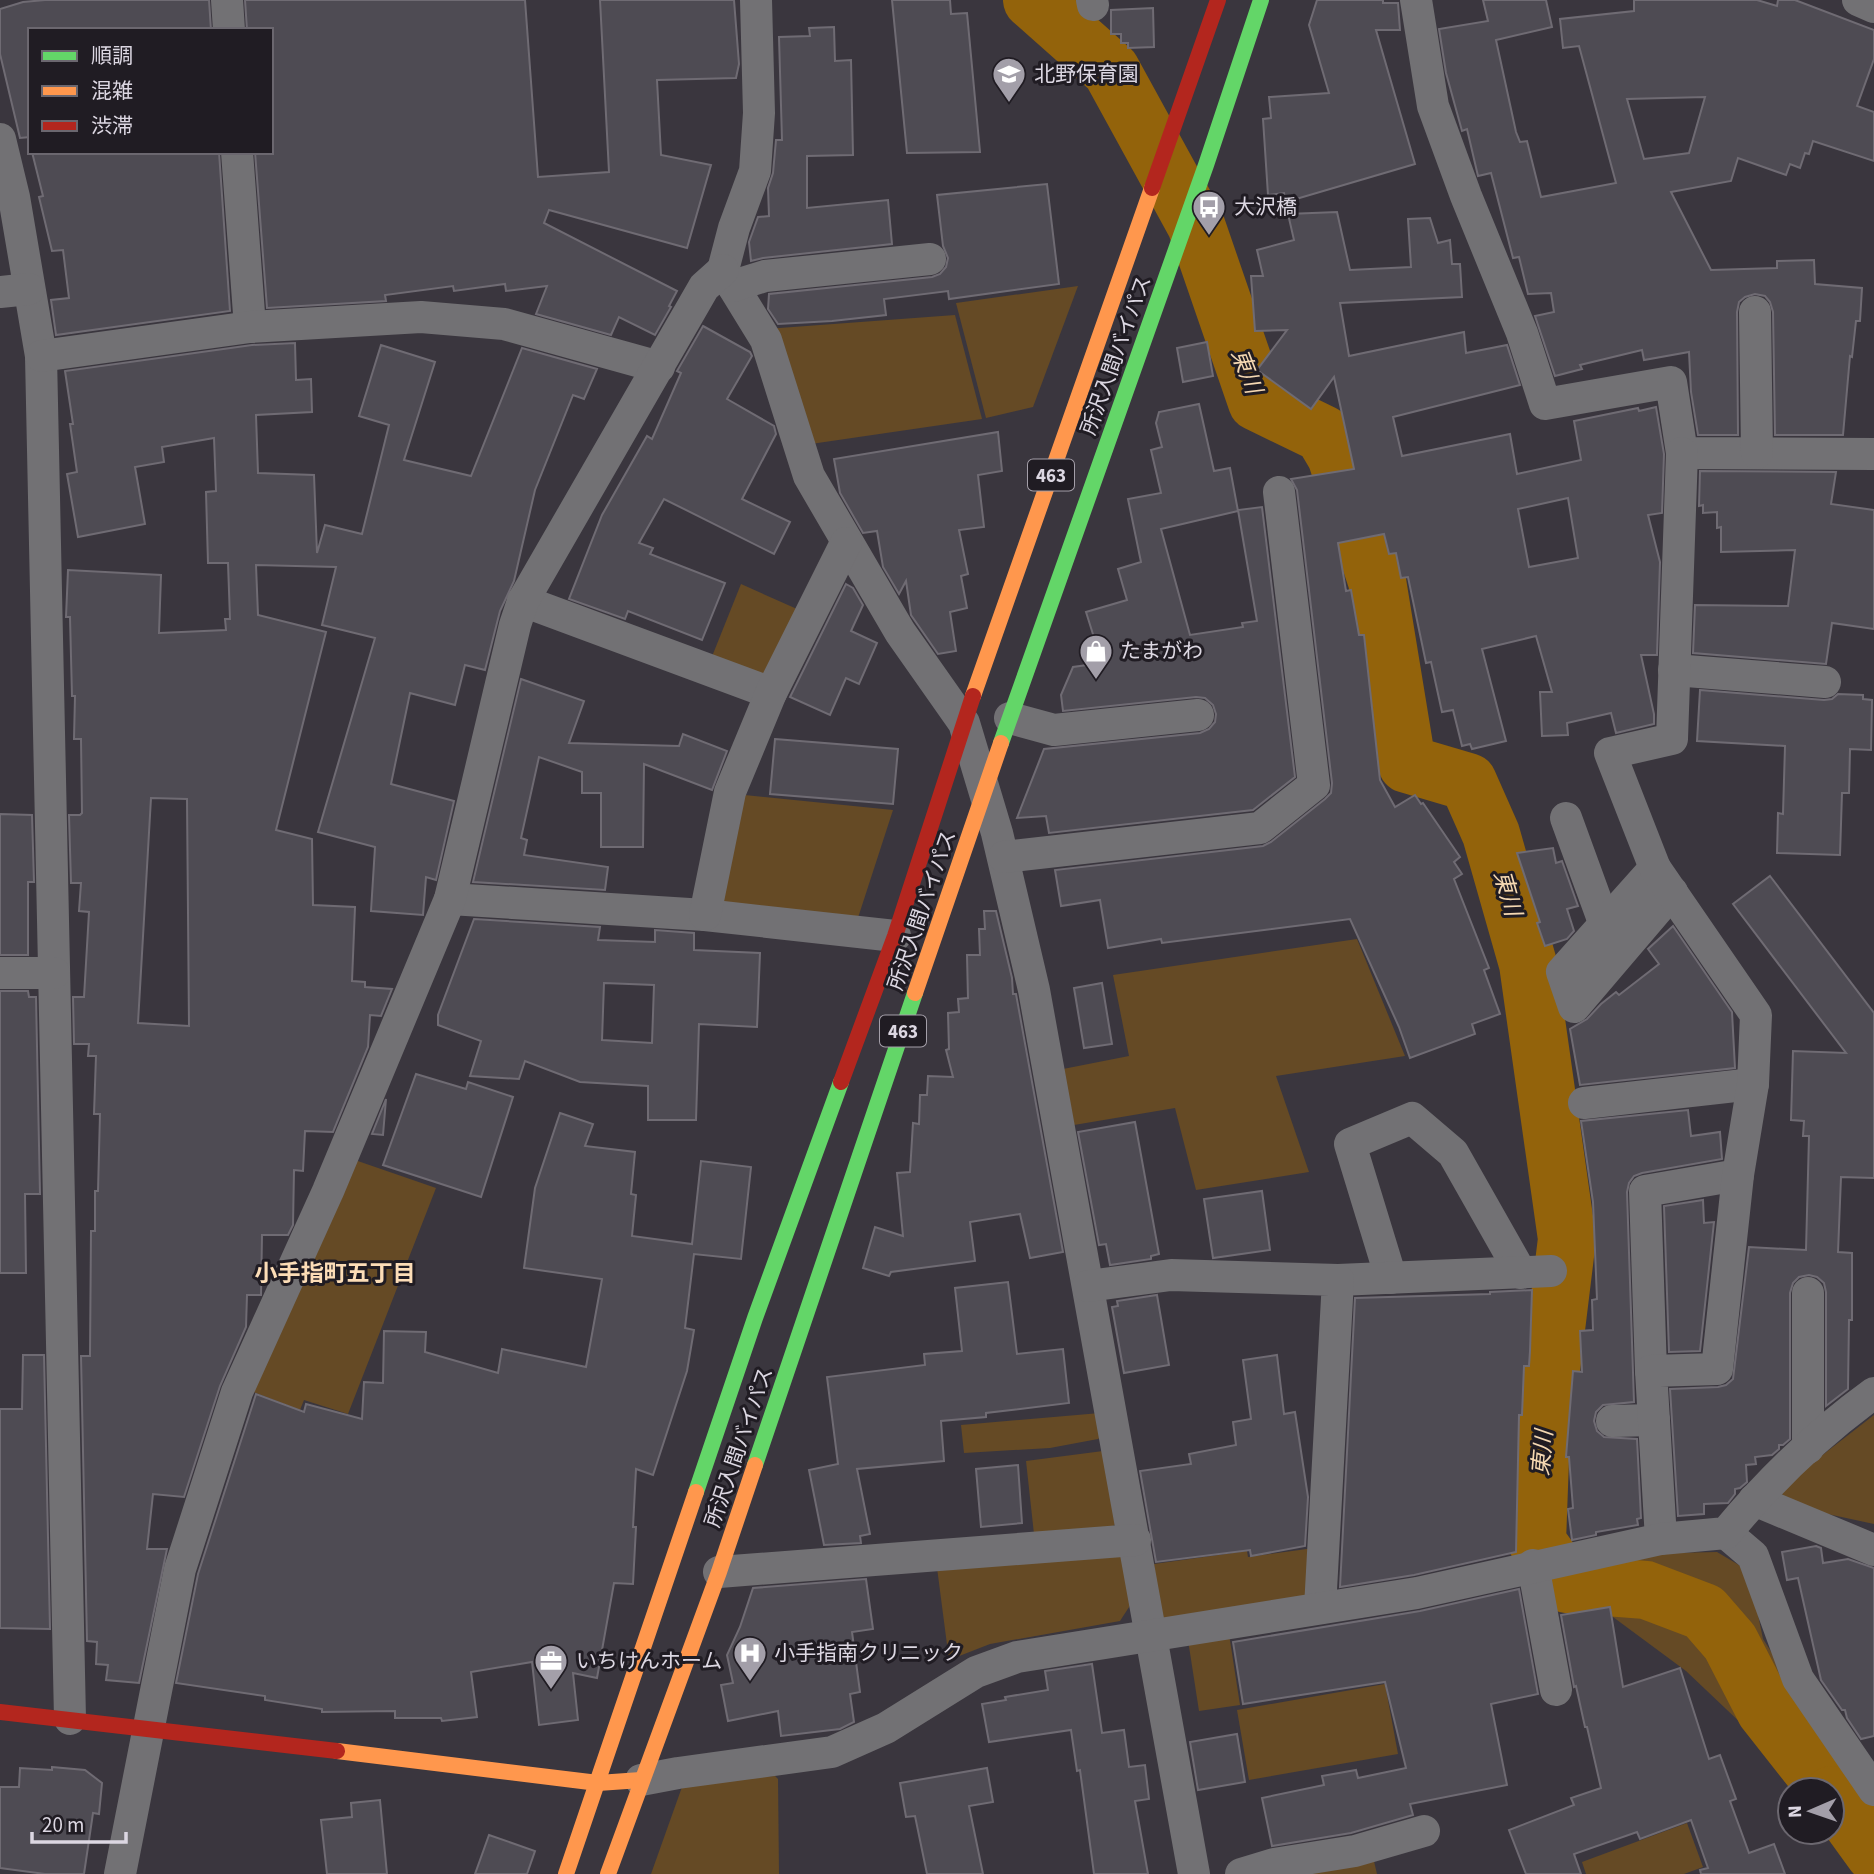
<svg xmlns="http://www.w3.org/2000/svg" width="1874" height="1874" viewBox="0 0 1874 1874" font-family="'Source Sans 3','Noto Sans JP',sans-serif">
  <rect width="100%" height="100%" fill="#3a363e"/>
  <g fill="#654a25">
    <polygon points="1078,286 1033,407 986,418 956,303"/>
    <polygon points="955,315 982,419 804,445 766,329"/>
    <polygon points="741,584 797,609 762,681 711,659"/>
    <polygon points="735,794 893,810 855,927 715,910"/>
    <polygon points="1357,939 1405,1056 1276,1076 1309,1172 1196,1190 1175,1108 1074,1125 1063,1069 1129,1056 1113,975"/>
    <polygon points="352,1159 436,1188 348,1414 304,1400 300,1410 251,1391"/>
    <polygon points="1100,1413 1103,1435 1098,1439 1050,1448 964,1453 961,1425"/>
    <polygon points="1874,1415 1874,1524 1786,1505 1780,1488"/>
    <polygon points="1103,1451 1117,1523 1109,1529 1034,1534 1026,1461"/>
    <polygon points="1314,1548 1312,1591 1300,1603 1165,1623 1158,1615 1154,1564 1247,1551 1248,1557"/>
    <polygon points="1120,1552 1131,1604 1120,1621 990,1644 949,1660 936,1560"/>
    <polygon points="1717,1552 1749,1571 1763,1639 1874,1813 1874,1874 1860,1874 1829,1832 1832,1832 1832,1790 1798,1790 1765,1746 1686,1671 1613,1617 1607,1563 1673,1553"/>
    <polygon points="1229,1634 1240,1705 1199,1711 1188,1640"/>
    <polygon points="1385,1684 1398,1754 1249,1780 1237,1710"/>
    <polygon points="775,1776 778,1779 779,1874 651,1874 682,1787 686,1783"/>
    <polygon points="1687,1823 1703,1867 1684,1874 1586,1874 1582,1862"/>
    <polygon points="1373,1857 1377,1874 1272,1874"/>
  </g>
  <g fill="none" stroke-linecap="round" stroke-linejoin="round">
    <g stroke="#93630b" stroke-width="58">
      <polyline points="1032,0 1111,70 1196,225 1257,402 1323,434 1336,456 1377,581 1407,764 1468,782 1491,834 1528,964 1567,1239 1540,1460 1537,1542 1567,1584 1646,1590 1704,1612 1730,1642 1765,1710 1828,1790"/>
      <polyline points="1832,1795 1874,1853"/>
    </g>
  </g>
  <g fill="#4e4b53" stroke="#6f6b73" stroke-width="2" fill-rule="evenodd">
    <polygon points="45,0 209,0 211,30 30,30 30,137 20,138 0,54 0,9 23,2"/>
    <polygon points="245,0 525,0 538,177 609,172 600,0 734,0 739,64 736,78 657,80 661,155 711,165 687,248 549,210 544,223 677,291 669,306 671,307 655,335 619,317 611,335 536,314 547,286 506,291 505,284 454,291 453,286 385,295 386,301 267,308 255,152 271,152 271,30 247,30"/>
    <polygon points="892,0 950,0 951,14 967,13 980,152 907,153"/>
    <polygon points="1317,0 1383,0 1383,3 1398,3 1400,30 1376,30 1415,164 1286,202 1284,193 1268,195 1263,119 1271,118 1269,97 1329,93 1309,25"/>
    <path d="M1483,0H1546L1552,27L1496,40L1516,132L1520,142L1527,141L1541,197L1616,183L1579,46L1563,48L1560,19L1634,11V0H1757L1777,6L1778,0H1795L1874,30V59L1857,106L1874,112V161L1813,141L1809,154L1805,153L1800,168L1790,164L1786,175L1738,158L1731,181L1671,192L1711,270L1777,268V261L1814,260L1815,284L1862,288L1860,321H1856L1852,357L1850,356L1843,435H1775L1773,312L1770,302L1765,296L1755,294L1745,297L1739,302L1737,312L1738,435H1698L1691,392L1689,352L1644,360L1642,350L1580,365L1582,369L1555,376L1535,316L1554,312L1551,293L1528,294L1519,257L1513,258L1491,173L1478,176L1467,129L1462,131L1446,73L1439,29L1488,21ZM1705,97L1689,153L1644,159L1627,99Z"/>
    <polygon points="1153,8 1154,47 1128,48 1128,43 1121,43 1121,34 1111,34 1111,10"/>
    <polygon points="834,27 835,61 851,60 853,155 807,156 807,208 888,200 892,244 763,258 751,261 749,242 758,217 769,216 768,188 773,173 776,140 782,140 779,37 810,36 809,28"/>
    <polygon points="32,152 219,152 230,311 56,335 51,300 69,298 63,250 52,251 39,197 43,196"/>
    <polygon points="1047,184 1059,284 949,299 948,291 884,299 886,315 832,321 778,324 768,309 769,294 932,277 940,274 946,267 948,258 943,246 937,195"/>
    <path d="M1337,212L1350,270L1411,267L1408,219L1430,218L1438,243L1450,240L1452,264H1460L1462,297L1340,303L1349,356L1464,332L1466,353L1507,345L1520,385L1393,417L1402,456L1510,434L1517,474L1581,460L1574,421L1638,408L1639,411L1656,407L1664,454L1662,513L1648,515L1660,562L1657,655H1641L1654,714V724L1616,733L1611,713L1567,723L1568,735L1542,736L1540,692H1552L1536,636L1482,649L1506,741L1472,749L1470,744L1462,746L1453,710L1442,712L1431,662L1426,663L1408,577L1401,578L1396,553L1389,554L1384,534L1338,543L1346,591L1351,590L1359,635H1364L1380,780L1395,807L1415,795L1421,804L1423,803L1460,857L1454,862L1462,874L1454,879L1489,968L1484,970L1500,1014L1472,1024L1475,1034L1410,1058L1399,1027L1350,919L1162,943L1161,939L1108,948L1100,900L1061,906L1055,870L1263,846L1271,842L1325,799L1331,793L1332,783L1297,490L1291,479L1354,469L1334,377L1311,409L1257,370L1287,330L1255,331L1251,276H1263L1257,250L1294,240L1288,214ZM1568,498L1578,558L1529,567L1518,509Z"/>
    <polygon points="703,326 750,352 752,356 727,399 774,426 776,434 742,499 790,522 774,554 664,499 639,543 653,548 650,554 725,583 702,640 628,611 625,619 569,599 602,515 647,436 652,439 681,373 677,371"/>
    <polygon points="1207,342 1213,376 1183,382 1177,348"/>
    <path d="M295,343L296,380L311,379L312,412L256,415L258,473L314,475L317,553L325,525L362,534L389,425L359,416L381,345L435,362L404,460L471,476L522,348L597,369L584,399L573,395L535,490L514,581L500,611L485,670L465,665L455,705L410,693L391,784L454,801L436,880L426,877L423,915L371,911L375,847L318,832L375,638L322,625L336,567L256,565L258,615L326,632L276,830L312,839L313,905L355,907L352,981L365,982V987L392,989L381,1016L370,1015L368,1047L333,1132L305,1131L303,1171L294,1170L293,1225L288,1235H262L261,1295H247L246,1327L220,1386L184,1497L153,1494L147,1549H167L139,1683L106,1680L108,1665L96,1664L97,1642L87,1641L81,1356H90L91,1231H95V1191H98L100,1114H94L96,1056H88L89,1044H74L73,997H84L89,912L79,911L81,883H71L69,815H80L82,813L81,739H74L75,696H72L70,617H66L68,570L161,575L159,633L226,630L225,619H230L228,563H208L206,492L216,491L214,438L162,447L164,462L135,467L145,524L78,537L67,474L77,472L70,424H73L65,371L252,345ZM151,798L187,799L189,1026L138,1023Z"/>
    <polygon points="1199,404 1214,471 1230,468 1238,511 1161,529 1190,635 1243,627 1242,623 1257,621 1238,510 1262,507 1295,777 1253,810 1049,833 1046,816 1017,818 1044,749 1200,733 1209,729 1215,722 1216,714 1213,705 1205,698 1196,697 1063,711 1061,695 1073,667 1102,663 1086,612 1127,600 1118,569 1141,562 1128,499 1161,493 1151,450 1162,447 1156,423 1159,412"/>
    <polygon points="998,432 1002,471 978,475 984,527 959,530 968,574 961,576 967,608 950,612 956,651 938,654 911,615 906,581 899,594 883,567 877,531 863,533 840,493 834,459"/>
    <polygon points="1700,471 1836,472 1831,504 1874,510 1874,629 1832,623 1826,664 1693,653 1695,605 1788,606 1795,550 1721,552 1721,527 1717,528 1717,512 1703,513 1703,505 1699,506"/>
    <polygon points="846,584 853,588 863,605 851,631 877,643 859,684 846,678 830,715 790,697"/>
    <polygon points="521,679 584,701 569,743 679,746 683,734 727,751 712,790 644,764 643,847 601,847 601,793 582,793 582,772 539,757 521,838 527,840 524,855 608,867 605,890 473,882"/>
    <polygon points="1700,690 1824,700 1832,699 1838,694 1863,695 1863,699 1872,700 1871,750 1850,749 1849,793 1842,793 1840,855 1777,853 1778,813 1783,814 1785,746 1697,741"/>
    <polygon points="775,739 898,749 893,804 770,794"/>
    <polygon points="0,814 32,815 34,882 28,882 28,955 0,955"/>
    <polygon points="1553,848 1556,863 1562,861 1578,906 1567,909 1574,931 1567,939 1545,946 1537,923 1540,922 1517,853"/>
    <polygon points="1770,876 1874,1013 1874,1178 1841,1177 1838,1252 1852,1253 1852,1320 1849,1320 1848,1389 1826,1406 1826,1292 1824,1283 1817,1277 1809,1275 1799,1277 1793,1283 1790,1293 1790,1439 1783,1445 1779,1445 1779,1449 1772,1455 1755,1457 1756,1464 1746,1465 1747,1482 1740,1488 1735,1489 1735,1494 1728,1503 1704,1504 1704,1514 1678,1516 1670,1389 1718,1387 1726,1385 1733,1379 1749,1247 1806,1250 1809,1136 1803,1136 1804,1121 1791,1120 1793,1051 1846,1053 1733,904"/>
    <polygon points="984,911 996,911 1012,978 1013,994 1016,994 1063,1252 1030,1258 1020,1214 970,1222 975,1261 891,1272 889,1276 863,1268 875,1227 903,1236 897,1173 910,1172 913,1123 919,1124 920,1095 927,1095 928,1076 953,1077 946,1050 949,1049 948,1013 959,1012 958,999 968,998 967,955 980,955 979,929 985,929"/>
    <path d="M474,919L600,927L598,940L655,942V930L694,933V950L760,953L757,1027L699,1024L696,1120H648V1086L580,1082L525,1061L519,1079L470,1076L481,1041L438,1025V1015ZM604,983L654,985L652,1043L602,1040Z"/>
    <polygon points="1673,926 1732,1012 1735,1068 1580,1085 1570,1029 1587,1019 1601,1004 1616,992 1619,995 1659,964 1648,949"/>
    <polygon points="1102,983 1112,1044 1084,1048 1074,988"/>
    <polygon points="0,991 28,991 29,997 36,997 40,1194 25,1194 26,1273 0,1273"/>
    <polygon points="416,1074 466,1089 468,1082 513,1097 481,1197 383,1165"/>
    <polygon points="386,1099 383,1135 372,1134"/>
    <polygon points="1688,1110 1691,1136 1720,1132 1722,1159 1642,1173 1634,1176 1629,1183 1627,1192 1634,1402 1603,1405 1596,1412 1594,1421 1597,1431 1604,1437 1637,1439 1641,1518 1637,1519 1638,1525 1596,1532 1596,1535 1572,1540 1568,1509 1573,1508 1569,1457 1566,1457 1573,1371 1582,1372 1580,1331 1593,1330 1592,1300 1597,1299 1593,1202 1581,1121"/>
    <polygon points="560,1113 593,1124 585,1146 635,1152 631,1194 636,1195 632,1236 692,1244 701,1161 751,1167 741,1259 694,1254 685,1328 694,1330 687,1371 653,1475 636,1469 633,1527 636,1527 633,1584 614,1583 597,1678 573,1673 578,1720 539,1725 532,1662 471,1672 477,1717 442,1721 441,1718 395,1718 395,1711 322,1712 322,1709 265,1700 265,1696 176,1683 198,1574 256,1394 304,1412 306,1404 362,1419 364,1382 383,1383 384,1331 426,1332 425,1352 498,1373 502,1349 586,1367 602,1279 524,1268 535,1188"/>
    <polygon points="1135,1122 1159,1254 1151,1256 1151,1259 1110,1265 1106,1244 1099,1245 1078,1132"/>
    <polygon points="1262,1191 1270,1250 1213,1258 1204,1199"/>
    <polygon points="1703,1200 1704,1223 1714,1222 1700,1351 1669,1352 1664,1206"/>
    <polygon points="1008,1282 1017,1354 1063,1349 1069,1403 986,1413 986,1417 941,1421 944,1461 857,1469 870,1534 860,1536 861,1543 824,1545 809,1470 838,1464 827,1377 925,1365 924,1354 962,1351 955,1288"/>
    <polygon points="1532,1290 1530,1351 1529,1366 1524,1366 1522,1415 1519,1415 1516,1552 1414,1575 1340,1587 1355,1298 1490,1294 1490,1292"/>
    <polygon points="1157,1295 1169,1365 1124,1373 1112,1307 1118,1306 1117,1301"/>
    <polygon points="23,1355 44,1355 50,1629 0,1628 0,1409 22,1409"/>
    <polygon points="1277,1355 1284,1414 1295,1412 1308,1497 1305,1546 1251,1556 1250,1550 1156,1562 1140,1471 1191,1464 1189,1454 1236,1445 1233,1422 1251,1419 1243,1360"/>
    <polygon points="1018,1465 1022,1523 981,1527 976,1469"/>
    <polygon points="1816,1546 1821,1548 1823,1563 1848,1559 1874,1568 1874,1736 1861,1739 1847,1718 1845,1710 1842,1710 1821,1680 1798,1578 1787,1580 1782,1552"/>
    <polygon points="866,1579 873,1629 852,1632 860,1692 850,1694 854,1722 840,1729 781,1736 778,1711 728,1721 721,1685 733,1683 727,1655 740,1627 753,1588"/>
    <polygon points="1519,1589 1538,1694 1491,1704 1507,1785 1410,1804 1413,1815 1351,1833 1272,1846 1262,1798 1324,1785 1322,1776 1356,1770 1358,1778 1406,1768 1385,1682 1243,1704 1233,1642 1420,1611"/>
    <polygon points="1610,1607 1623,1687 1680,1668 1709,1759 1720,1755 1736,1799 1730,1801 1749,1853 1774,1844 1785,1874 1701,1874 1700,1870 1708,1868 1691,1820 1640,1839 1637,1832 1574,1854 1581,1874 1526,1874 1509,1830 1574,1805 1571,1798 1601,1788 1587,1727 1585,1727 1576,1686 1574,1687 1561,1615"/>
    <polygon points="1092,1664 1102,1733 1124,1730 1129,1767 1145,1765 1149,1799 1135,1801 1148,1874 1094,1874 1080,1770 1077,1771 1071,1730 989,1742 982,1704 1006,1700 1005,1697 1048,1690 1045,1671"/>
    <polygon points="1237,1734 1245,1782 1198,1790 1190,1742"/>
    <polygon points="52,1767 85,1770 102,1783 99,1814 93,1813 84,1874 45,1874 0,1868 0,1787 19,1787 20,1768 52,1770"/>
    <polygon points="987,1768 993,1802 969,1806 983,1874 927,1874 915,1816 906,1817 900,1783"/>
    <polygon points="380,1800 387,1874 327,1874 321,1820 352,1817 351,1803"/>
    <polygon points="489,1835 535,1851 527,1874 475,1874"/>
  </g>
  <g fill="none" stroke-linecap="round" stroke-linejoin="round">
    <g stroke="#727174" stroke-width="32">
      <polyline points="227,0 229,30"/>
      <polyline points="756,0 759,113 755,171 734,228 723,270 766,340 809,476 900,632 964,723 997,833 1034,990 1194,1874"/>
      <polyline points="1092,0 1093,5"/>
      <polyline points="1416,0 1433,106 1466,196 1522,333 1545,404 1671,382 1682,453 1874,454"/>
      <polyline points="1858,0 1874,7"/>
      <polyline points="0,139 14,197 41,356 70,1719"/>
      <polyline points="237,152 250,327"/>
      <polyline points="733,286 765,276 930,259"/>
      <polyline points="0,292 29,289"/>
      <polyline points="1755,312 1757,453"/>
      <polyline points="41,356 250,327 421,317 504,324 659,367"/>
      <polyline points="523,601 771,693"/>
      <polyline points="1674,670 1825,682"/>
      <polyline points="1010,718 1054,730 1198,715"/>
      <polyline points="1566,818 1605,925"/>
      <polyline points="1004,857 1260,828 1314,785 1279,492"/>
      <polyline points="1655,868 1562,972 1574,1007 1672,892"/>
      <polyline points="450,899 705,915 895,936"/>
      <polyline points="705,915 730,792 771,693 846,543"/>
      <polyline points="0,973 54,973"/>
      <polyline points="1584,1103 1753,1084"/>
      <polyline points="1391,1278 1350,1144 1412,1118 1453,1153 1521,1273"/>
      <polyline points="1338,1280 1551,1271"/>
      <polyline points="1088,1286 1171,1275 1338,1280 1320,1608"/>
      <polyline points="1651,1371 1645,1191 1738,1175"/>
      <polyline points="1612,1421 1654,1420"/>
      <polyline points="1808,1448 1808,1293"/>
      <polyline points="1754,1500 1874,1550"/>
      <polyline points="1726,1533 1753,1556 1798,1679 1874,1790"/>
      <polyline points="1661,1539 1651,1371 1717,1369 1738,1175 1753,1084 1756,1015 1655,868 1610,753 1672,739 1682,453"/>
      <polyline points="1533,1565 1556,1690"/>
      <polyline points="719,1572 1135,1540"/>
      <path d="M641,1780L678,1773L832,1752L886,1728L976,1672L1017,1657L1417,1593L1661,1539L1726,1533C1769,1481 1820,1432 1874,1393"/>
      <polyline points="120,1874 180,1569 237,1392 328,1191 450,899 515,625 523,601 704,287 723,270"/>
      <polyline points="1241,1874 1274,1864 1355,1851 1424,1831"/>
    </g>
    <g stroke="#63d668" stroke-width="16">
      <polyline points="1001,743 1206,165 1261,0"/>
      <polyline points="755,1465 915,993"/>
      <polyline points="696,1492 755,1318 841,1082"/>
    </g>
    <g stroke="#ff974d" stroke-width="16">
      <polyline points="973,696 1152,188"/>
      <polyline points="915,993 1001,743"/>
      <polyline points="337,1751 598,1783 641,1780"/>
      <polyline points="566,1874 696,1492"/>
      <polyline points="608,1874 719,1572 755,1465"/>
    </g>
    <g stroke="#b3261e" stroke-width="16">
      <polyline points="1152,188 1218,0"/>
      <polyline points="841,1082 895,936 973,696"/>
      <polyline points="0,1712 337,1751"/>
    </g>
  </g>
  <defs>
    <symbol id="school-pin" viewBox="-11 -11 22 30"><path d="M0 17L-7.5 6A9.5 9.5 0 1 1 7.5 6Z" fill="#a39fa9" stroke="#201c23"/><path d="M0-5L7-2L0 1L-7-2ZM-4 1L0 2.5L4 1V4Q0 6-4 4Z" fill="#fff"/></symbol>
    <symbol id="bus-pin" viewBox="-11 -11 22 30"><path d="M0 17L-7.5 6A9.5 9.5 0 1 1 7.5 6Z" fill="#a39fa9" stroke="#201c23"/><path d="M-5-6H5V4H4V6H2V4H-2V6H-4V4H-5ZM-3.5-4V0h7V-4ZM-3.5 1.2v1.5H-2V1.2ZM2 1.2v1.5H3.5V1.2Z" fill="#fff"/></symbol>
    <symbol id="shop-pin" viewBox="-11 -11 22 30"><path d="M0 17L-7.5 6A9.5 9.5 0 1 1 7.5 6Z" fill="#a39fa9" stroke="#201c23"/><path d="M-5-2.5h2.3a2.7 3.5 0 0 1 5.4 0H5L5.5 6h-11ZM-1.5-2.5h3a1.5 2.3 0 0 0-3 0Z" fill="#fff"/></symbol>
    <symbol id="hospital-pin" viewBox="-11 -11 22 30"><path d="M0 17L-7.5 6A9.5 9.5 0 1 1 7.5 6Z" fill="#a39fa9" stroke="#201c23"/><path d="M-5-5h3v3.5h4V-5h3V5h-3V1.5h-4V5h-3Z" fill="#fff"/></symbol>
    <symbol id="office-pin" viewBox="-11 -11 22 30"><path d="M0 17L-7.5 6A9.5 9.5 0 1 1 7.5 6Z" fill="#a39fa9" stroke="#201c23"/><path d="M-6-3h4V-5.5h4V-3h4V5H-6ZM-1-4.5V-3h2v-1.5ZM-6 0V1H6V0Z" fill="#fff"/></symbol>
  </defs>
  <g fill-rule="evenodd">
    <use href="#school-pin" x="990" y="55" width="38" height="52"/>
    <use href="#bus-pin" x="1190" y="188" width="38" height="52"/>
    <use href="#shop-pin" x="1077" y="632" width="38" height="52"/>
    <use href="#hospital-pin" x="731" y="1634" width="38" height="52"/>
    <use href="#office-pin" x="532" y="1642" width="38" height="52"/>
  </g>
  <g text-anchor="middle" stroke-width="6" stroke-linejoin="round" paint-order="stroke">
    <g fill="#201c23" stroke="#a49fa9" stroke-width="2">
      <rect x="1028" y="459.5" width="46" height="31" rx="5"/>
      <rect x="880" y="1015.5" width="46" height="31" rx="5"/>
    </g>
    <g font-size="19" font-weight="bold" fill="#dcd7e2">
      <text x="1051" y="482">463</text>
      <text x="903" y="1038">463</text>
    </g>
    <g font-size="21" fill="#dcd7e2" stroke="#201c23" text-anchor="start">
      <text x="1034" y="81">北野保育園</text>
      <text x="1234" y="214">大沢橋</text>
      <text x="1120" y="658">たまがわ</text>
      <text x="774" y="1660">小手指南クリニック</text>
      <text x="576" y="1668">いちけんホーム</text>
    </g>
    <g font-size="21" fill="#dcd7e2" stroke="#201c23">
      <text transform="translate(1116 355) rotate(-70)" y="7">所沢入間バイパス</text>
      <text transform="translate(922 910) rotate(-71)" y="7">所沢入間バイパス</text>
      <text transform="translate(739 1447) rotate(-71)" y="7">所沢入間バイパス</text>
    </g>
    <g font-size="23" font-style="italic" fill="#f5d8b2" stroke="#201c23">
      <text transform="translate(1247 371) rotate(69)" y="8">東川</text>
      <text transform="translate(1508 893) rotate(74)" y="8">東川</text>
      <text transform="translate(1542 1453) rotate(-85)" y="8">東川</text>
    </g>
    <g font-size="23" font-weight="bold" fill="#fcddb7" stroke="#201c23">
      <text x="335" y="1281">小手指町五丁目</text>
    </g>
  </g>
  <rect x="28" y="28" width="245" height="126" fill="#201c23" stroke="#6b676f" stroke-width="2"/>
  <rect x="42" y="51" width="35" height="10" fill="#63d668" stroke="#6b676f" stroke-width="2"/>
  <text x="91" y="63" font-size="21" fill="#dcd7e2">順調</text>
  <rect x="42" y="86" width="35" height="10" fill="#ff974d" stroke="#6b676f" stroke-width="2"/>
  <text x="91" y="98" font-size="21" fill="#dcd7e2">混雑</text>
  <rect x="42" y="121" width="35" height="10" fill="#b3261e" stroke="#6b676f" stroke-width="2"/>
  <text x="91" y="133" font-size="21" fill="#dcd7e2">渋滞</text>
  <g transform="translate(1811 1811) rotate(268)"><circle r="33" fill="#201c23" stroke="#6b676f" stroke-width="2"/>
  <path d="M0-5L12 26L0 18L-12 26Z" fill="#a39fa9"/>
  <text y="-10" font-size="19" font-weight="bold" text-anchor="middle" fill="#dcd7e2">N</text>
  </g>
  <path d="M32 1832v10h94v-10" fill="none" stroke="#dcd7e2" stroke-width="3.5"/>
  <text x="42" y="1832" font-size="21" fill="#dcd7e2" stroke="#201c23" stroke-width="5" paint-order="stroke">20 m</text>
</svg>
